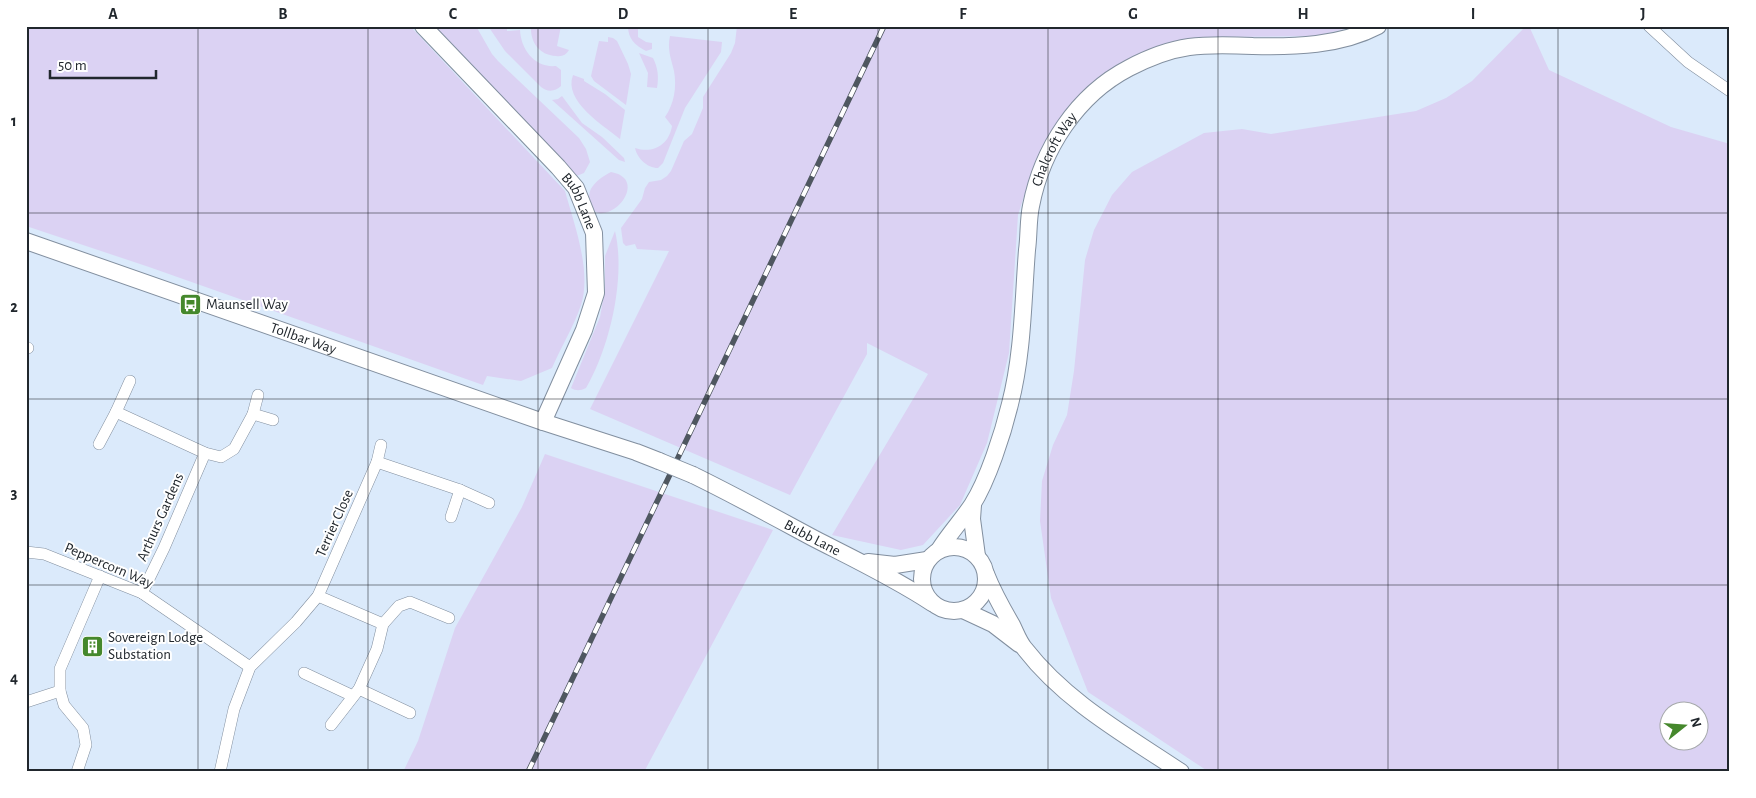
<svg xmlns="http://www.w3.org/2000/svg" width="1756" height="798" viewBox="0 0 1756 798" font-family="'Alegreya Sans',sans-serif">
  <rect width="100%" height="100%" fill="#dbeafb"/>
  <g fill="#dbd2f3" fill-rule="evenodd">
    <path d="M26,26H410L565,191C574,224 592,271 581,305C574,326 561,347 552,368L521,381L487,376L483,385L149,267L26,226Z"/>
    <polygon points="431,26 476,26 492,54 498,61 579,138 586,149 590,162 584,173 574,177"/>
    <path d="M488,26H507V31L520,30C521,50 535,68 556,66L561,70V86C555,92 547,92 541,87L505,51Z"/>
    <path d="M531,26H561L557,46L569,50C566,55 562,57 556,56C539,55 530,42 531,26Z"/>
    <path d="M628,26H638V37L646,42L652,43V49L646,51C635,45 628,39 628,26Z"/>
    <polygon points="737,26 1358,26 1315,36 1219,37 1129,59 1112,69 1069,106 1036,159 1018,215 1009,353 987,443 960,505 923,545 901,550 832,535 928,374 867,343 867,354 790,495 590,409 669,251 637,249 635,244 626,246 623,243 621,228 642,199 645,188 649,182 661,180 667,176 671,171 684,141 692,134 703,108 703,97 731,53 735,43"/>
    <path d="M1526,26H1529L1549,70L1671,127L1730,144V772H1209L1088,692L1051,598L1040,521L1042,481L1053,445L1067,415L1074,371L1085,260L1094,230L1112,195L1132,172L1204,133L1242,129L1271,134L1416,111L1446,98L1472,81ZM1668,710H1698V740H1668Z"/>
    <path d="M670,36L722,42L721,52L685,108L663,163L658,168C647,168 637,158 635,148C653,154 669,145 672,126L665,117C674,104 677,87 674,71C671,59 667,49 670,36Z"/>
    <polygon points="608,37 613,38 617,41 628,64 631,74 626,105 594,81 591,76 599,41 608,42"/>
    <path d="M639,53L653,58C658,68 659,77 657,88L647,87L648,73Z"/>
    <path d="M573,75L584,79V81L605,94L625,110L620,139C603,125 563,101 573,75Z"/>
    <polygon points="562,96 582,123 602,137 624,158 625,162 619,160 552,100 558,99"/>
    <path d="M611,172C645,178 620,216 599,213C595,212 592,209 591,205C584,189 598,179 611,172Z"/>
    <path d="M615,231C626,277 610,347 586,388C580,391 576,391 571,388L600,317L605,289V256Z"/>
    <polygon points="545,454 773,530 644,772 403,772 418,741 455,628 522,507"/>
  </g>
  <g fill="none" stroke-linecap="round" stroke-linejoin="round">
    <defs>
      <g id="street">
        <polyline points="1649,26 1688,62 1730,91"/>
        <polyline points="26,347 28,348"/>
        <polyline points="116,412 205,453 221,457 234,449 253,414 258,395"/>
        <polyline points="253,414 273,420"/>
        <polyline points="99,444 116,412 130,381"/>
        <polyline points="377,462 460,490 489,503"/>
        <polyline points="451,517 460,490"/>
        <polyline points="26,552 44,554 142,593 250,667"/>
        <polyline points="142,593 164,548 205,453"/>
        <polyline points="318,596 383,624"/>
        <polyline points="304,673 353,696"/>
        <polyline points="359,689 410,713"/>
        <polyline points="26,702 60,691"/>
        <polyline points="331,725 359,689 377,649 383,624 399,606 410,602 449,618"/>
        <polyline points="77,772 86,745 83,728 64,705 60,691 60,669 100,576"/>
        <polyline points="220,772 234,709 250,667 296,622 318,596 377,462 381,445"/>
      </g>
      <g id="secondary">
        <path id="s1" d="M423,26L558,167L576,188L594,233L596,293L584,330L543,422"/>
        <path id="s2" d="M26,241L543,422L636,452L659,461"/>
        <path id="s3" d="M693,475C734,495 774,517 815,539C854,559 894,578 932,603"/>
        <polyline points="973,505 972,519 977,556"/>
        <circle cx="954" cy="579" r="32"/>
        <path id="s4" d="M939,550C949,534 962,520 972,505C988,480 1003,433 1010,404C1023,354 1023,301 1027,250C1029,236 1028,220 1031,206C1042,149 1077,95 1129,68C1148,58 1168,50 1189,47C1210,44 1232,45 1253,46C1294,47 1340,46 1378,26"/>
        <polyline points="868,562 895,565 927,560"/>
        <path d="M986,574C993,592 1002,608 1012,625C1016,633 1019,642 1025,649C1066,702 1126,735 1181,772"/>
        <polyline points="963,610 993,624 1019,644"/>
      </g>
    </defs>
    <use href="#street" stroke="#828f9f" stroke-width="12"/>
    <use href="#secondary" stroke="#828f9f" stroke-width="18"/>
    <use href="#street" stroke="#fff" stroke-width="11"/>
    <use href="#secondary" stroke="#fff" stroke-width="16"/>
    <defs>
      <polyline id="rail" points="528,772 884,26"/>
    </defs>
    <use href="#rail" stroke="#4f5760" stroke-width="5.5"/>
    <use href="#rail" stroke="#fff" stroke-width="4" stroke-dasharray="11" stroke-linecap="butt"/>
    <defs>
      <polyline id="secondary-bridge" points="659,461 693,475"/>
    </defs>
    <use href="#secondary-bridge" stroke="#828f9f" stroke-width="18" stroke-linecap="butt"/>
    <use href="#secondary-bridge" stroke="#fff" stroke-width="16"/>
  </g>
  <path fill="none" stroke="#21272d" stroke-width="1" stroke-opacity="0.55" d="M198,26V772M368,26V772M538,26V772M708,26V772M878,26V772M1048,26V772M1218,26V772M1388,26V772M1558,26V772M26,213H1730M26,399H1730M26,585H1730"/>
  <defs>
    <symbol id="bus-square" viewBox="-11 -11 22 22"><rect x="-9" y="-9" width="18" height="18" rx="4" fill="#45882c" stroke="#fff"/><path d="M-5-6H5V4H4V6H2V4H-2V6H-4V4H-5ZM-3.5-4V0h7V-4ZM-3.5 1.2v1.5H-2V1.2ZM2 1.2v1.5H3.5V1.2Z" fill="#fff"/></symbol>
    <symbol id="building-square" viewBox="-11 -11 22 22"><rect x="-9" y="-9" width="18" height="18" rx="4" fill="#45882c" stroke="#fff"/><path d="M-4-6H4V6H1V3H-1V6H-4ZM-2.5-4.3h1.7v1.8h-1.7ZM.8-4.3h1.7v1.8H.8ZM-2.5-1h1.7V.8h-1.7ZM.8-1h1.7V.8H.8Z" fill="#fff"/></symbol>
  </defs>
  <g fill-rule="evenodd">
    <use href="#bus-square" x="178" y="292" width="25" height="25"/>
    <use href="#building-square" x="80" y="634" width="25" height="25"/>
  </g>
  <g text-anchor="middle" stroke-width="4" stroke-linejoin="round" paint-order="stroke">
    <g font-size="15" fill="#21272d" stroke="#fff">
      <text dy="5" stroke="none"><textPath href="#s4" startOffset="425">Chalcroft Way</textPath></text>
      <text dy="5" stroke="none"><textPath href="#s1" startOffset="236">Bubb Lane</textPath></text>
      <text dy="5" stroke="none"><textPath href="#s2" startOffset="294">Tollbar Way</textPath></text>
      <text transform="translate(160 517) rotate(-66)" y="5">Arthurs Gardens</text>
      <text transform="translate(334 523) rotate(-66)" y="5">Terrier Close</text>
      <text dy="5" stroke="none"><textPath href="#s3" startOffset="135">Bubb Lane</textPath></text>
      <text transform="translate(109 565) rotate(23)" y="5">Peppercorn Way</text>
    </g>
    <g font-size="15" fill="#21272d" stroke="#fff" text-anchor="start">
      <text x="206" y="309">Maunsell Way</text>
      <text x="108" y="642">Sovereign Lodge<tspan x="108" dy="17">Substation</tspan></text>
    </g>
  </g>
  <rect width="1756" height="798" fill="none" stroke="#ffffff" stroke-width="55"/>
  <g transform="translate(1684 726) rotate(73)"><circle r="24" fill="#ffffff" stroke="#a6a9ab"/>
  <path d="M0-4L9 19L0 12L-9 19Z" fill="#45882c"/>
  <text y="-8" font-size="14" font-weight="bold" text-anchor="middle" fill="#21272d">N</text>
  </g>
  <path d="M50 70v8h106v-8" fill="none" stroke="#21272d" stroke-width="2.5"/>
  <text x="58" y="70" font-size="15" fill="#21272d" stroke="#ffffff" stroke-width="4" paint-order="stroke">50 m</text>
  <rect x="28" y="28" width="1700" height="742" fill="none" stroke="#21272d" stroke-width="2"/>
  <g font-size="16" text-anchor="middle" font-weight="bold" fill="#21272d">
    <text x="113" y="19">A</text>
    <text x="283" y="19">B</text>
    <text x="453" y="19">C</text>
    <text x="623" y="19">D</text>
    <text x="793" y="19">E</text>
    <text x="963" y="19">F</text>
    <text x="1133" y="19">G</text>
    <text x="1303" y="19">H</text>
    <text x="1473" y="19">I</text>
    <text x="1643" y="19">J</text>
    <text x="14" y="126">1</text>
    <text x="14" y="312">2</text>
    <text x="14" y="498">3</text>
    <text x="14" y="683">4</text>
  </g>
</svg>
